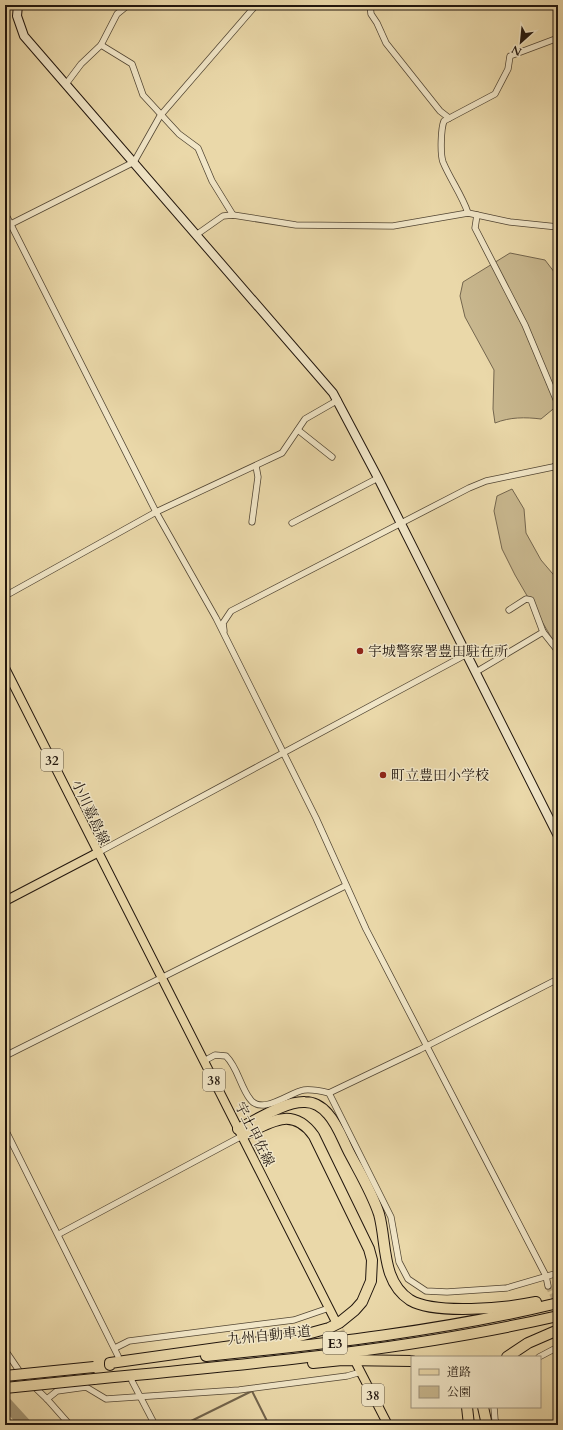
<svg xmlns="http://www.w3.org/2000/svg" width="563" height="1430" viewBox="0 0 563 1430" font-family="Cardo,'Noto Serif JP',serif">
  <rect width="100%" height="100%" fill="#ead8a9"/>
  <filter id="stains"><feTurbulence type="fractalNoise" baseFrequency=".005" numOctaves="4"/><feColorMatrix values="0 0 0 0 .2 0 0 0 0 .09 0 0 0 0 .02 0 0 0 .5 -.17"/></filter>
  <radialGradient id="worn" r=".72"><stop offset=".6" stop-color="#630" stop-opacity="0"/><stop offset="1" stop-color="#630" stop-opacity=".3"/></radialGradient>
  <g fill="#c8b78e" stroke="#74664e">
    <path d="M510,253L545,260L558,277V405L541,419C525,417 510,417 495,423L493,409L494,370L465,317L460,296L463,282Z"/>
    <polygon points="512,489 524,509 526,533 541,560 558,580 558,649 515,575 502,549 494,511 497,496"/>
  </g>
  <g fill="none" stroke-linecap="round" stroke-linejoin="round">
    <polyline stroke="#70624b" stroke-width="2" points="183,1425 252,1391 269,1425"/>
    <polyline stroke="#a59674" stroke-width="12" points="5,1402 26,1425"/>
    <polyline stroke="#c2b18a" stroke-width="5.5" stroke-dasharray="5.5 3" stroke-linecap="butt" points="548,1286 557,1304"/>
    <polyline stroke="#c2b18a" stroke-width="8" stroke-dasharray="8 4" stroke-linecap="butt" points="335,1320 353,1357"/>
    <defs>
      <g id="street">
        <polyline points="370,5 371,14 377,23 386,43 440,111 449,118"/>
        <polyline points="101,45 132,64 143,95 179,134 198,148 212,181 233,215"/>
        <polyline points="66,84 81,64 101,45 117,14 128,5"/>
        <polyline points="5,213 156,512 216,618 316,818 366,929 546,1276 548,1286"/>
        <path d="M468,213C462,195 450,179 443,162C440,154 441,128 444,121L495,94L508,69L510,56L558,38"/>
        <polyline points="477,215 475,228 525,325 558,404"/>
        <polyline points="5,227 134,162 160,116 256,5"/>
        <polyline points="196,235 223,216 233,215 296,225 393,226 468,213 510,222 558,227"/>
        <polyline points="298,430 332,457"/>
        <polyline points="252,522 258,477 256,466"/>
        <polyline points="292,523 378,478"/>
        <polyline points="5,596 156,512 282,453 305,419 338,400"/>
        <polyline points="509,610 526,599 531,600 543,632"/>
        <polyline points="224,631 223,623 231,611 469,488 486,481 553,467 558,464"/>
        <polyline points="476,672 543,632 558,651"/>
        <polyline points="99,852 467,654"/>
        <polyline points="5,1056 345,886"/>
        <path d="M204,1061L215,1055L226,1056C238,1068 240,1086 250,1099C262,1116 290,1092 304,1090C313,1089 321,1091 329,1093L419,1050L558,979"/>
        <polyline points="329,1093 391,1217 399,1262 408,1279 426,1291 447,1292 507,1288 558,1273"/>
        <polyline points="5,1129 118,1356"/>
        <polyline points="59,1234 242,1136"/>
        <polyline points="115,1348 129,1341 294,1320 329,1308"/>
        <polyline points="5,1350 22,1375 47,1399 70,1425"/>
        <polyline points="539,1357 558,1347"/>
        <polyline points="132,1381 155,1425"/>
        <polyline points="47,1399 57,1391 86,1387 106,1399 239,1390 347,1376 361,1372"/>
        <polyline points="494,1407 495,1420 498,1425"/>
      </g>
      <polyline id="secondary" points="18,5 17,16 24,36 333,393 378,478 558,836"/>
      <g id="primary">
        <polyline points="5,668 335,1320"/>
        <polyline points="5,901 99,852"/>
        <polyline points="357,1365 388,1425"/>
      </g>
      <g id="highway">
        <path d="M238,1129C257,1120 285,1101 305,1102C315,1102 322,1107 328,1114C338,1125 343,1141 350,1154C360,1173 372,1193 379,1214C387,1243 381,1281 410,1300C435,1315 507,1308 536,1302"/>
        <path d="M206,1356C325,1344 442,1331 558,1303"/>
        <polyline points="507,1357 528,1343 558,1330"/>
        <polyline points="313,1363 342,1360 412,1361"/>
        <path d="M110,1365V1363L296,1337L329,1328L339,1323L355,1310L362,1302L371,1281L372,1260L369,1249L314,1136C292,1105 269,1123 242,1136"/>
        <path d="M94,1379C249,1364 406,1351 558,1316"/>
        <polyline points="467,1407 469,1425"/>
        <polyline points="483,1407 487,1425"/>
      </g>
    </defs>
    <use href="#street" stroke="#524634" stroke-width="7"/>
    <use href="#secondary" stroke="#20150d" stroke-width="10"/>
    <use href="#primary" stroke="#20150d" stroke-width="10"/>
    <use href="#highway" stroke="#20150d" stroke-width="12"/>
    <use href="#street" stroke="#f1e6c7" stroke-width="5.5"/>
    <use href="#secondary" stroke="#f1e6c7" stroke-width="8"/>
    <use href="#primary" stroke="#ead8a9" stroke-width="8"/>
    <use href="#highway" stroke="#ead8a9" stroke-width="10"/>
    <defs>
      <g id="highway-bridge">
        <polyline points="5,1376 94,1367"/>
        <polyline points="5,1388 94,1379"/>
      </g>
    </defs>
    <use href="#highway-bridge" stroke="#20150d" stroke-width="12" stroke-linecap="butt"/>
    <use href="#highway-bridge" stroke="#ead8a9" stroke-width="10"/>
  </g>
  <g fill="#8f2418" stroke="#f1e6c7" stroke-width="1.5">
    <circle cx="360" cy="651" r="4"/>
    <circle cx="383" cy="775" r="4"/>
  </g>
  <g text-anchor="middle" stroke-width="3" stroke-linejoin="round" paint-order="stroke">
    <g fill="#f1e6c7" stroke="#5f5445" stroke-width="1">
      <rect x="41" y="749" width="22" height="22" rx="3"/>
      <rect x="203" y="1069" width="22" height="22" rx="3"/>
      <rect x="323" y="1332" width="24" height="22" rx="3"/>
      <rect x="362" y="1384" width="22" height="22" rx="3"/>
    </g>
    <g font-size="13" font-weight="bold" fill="#20150d">
      <text x="52" y="765">32</text>
      <text x="214" y="1085">38</text>
      <text x="335" y="1348">E3</text>
      <text x="373" y="1400">38</text>
    </g>
    <g font-size="14" fill="#20150d" stroke="#f1e6c7" text-anchor="start">
      <text x="368" y="656">宇城警察署豊田駐在所</text>
      <text x="391" y="780">町立豊田小学校</text>
    </g>
    <g font-size="14" fill="#20150d" stroke="#f1e6c7">
      <text transform="translate(91 812) rotate(65)" y="5">小川嘉島線</text>
      <text transform="translate(255 1134) rotate(63)" y="5">宇土甲佐線</text>
      <text transform="translate(269 1335) rotate(-6)" y="5">九州自動車道</text>
    </g>
  </g>
  <rect width="563" height="1430" fill="none" stroke="#ead8a9" stroke-width="20"/>
  <rect x="6" y="6" width="551" height="1418" fill="none" stroke="#20150d" stroke-width="2"/>
  <rect x="10" y="10" width="543" height="1410" fill="none" stroke="#20150d"/>
  <rect x="411" y="1356" width="130" height="52" fill="#f1e6c7" stroke="#9d927d"/>
  <rect x="419" y="1369" width="20" height="6" fill="#ead8a9" stroke="#9d927d"/>
  <text x="447" y="1376" font-size="12" fill="#20150d">道路</text>
  <rect x="419" y="1386" width="20" height="12" fill="#c8b78e" stroke="#9d927d"/>
  <text x="447" y="1396" font-size="12" fill="#20150d">公園</text>
  <g transform="translate(521 42) rotate(207)" stroke="#f1e6c7" stroke-width="3" paint-order="stroke">
  <path d="M0-3L7 15L0 10L-7 15Z" fill="#20150d"/>
  <text y="-6" font-size="11" font-weight="bold" text-anchor="middle" fill="#20150d">N</text>
  </g>
  <rect width="100%" height="100%" filter="url(#stains)"/>
  <rect width="100%" height="100%" fill="url(#worn)"/>
</svg>
